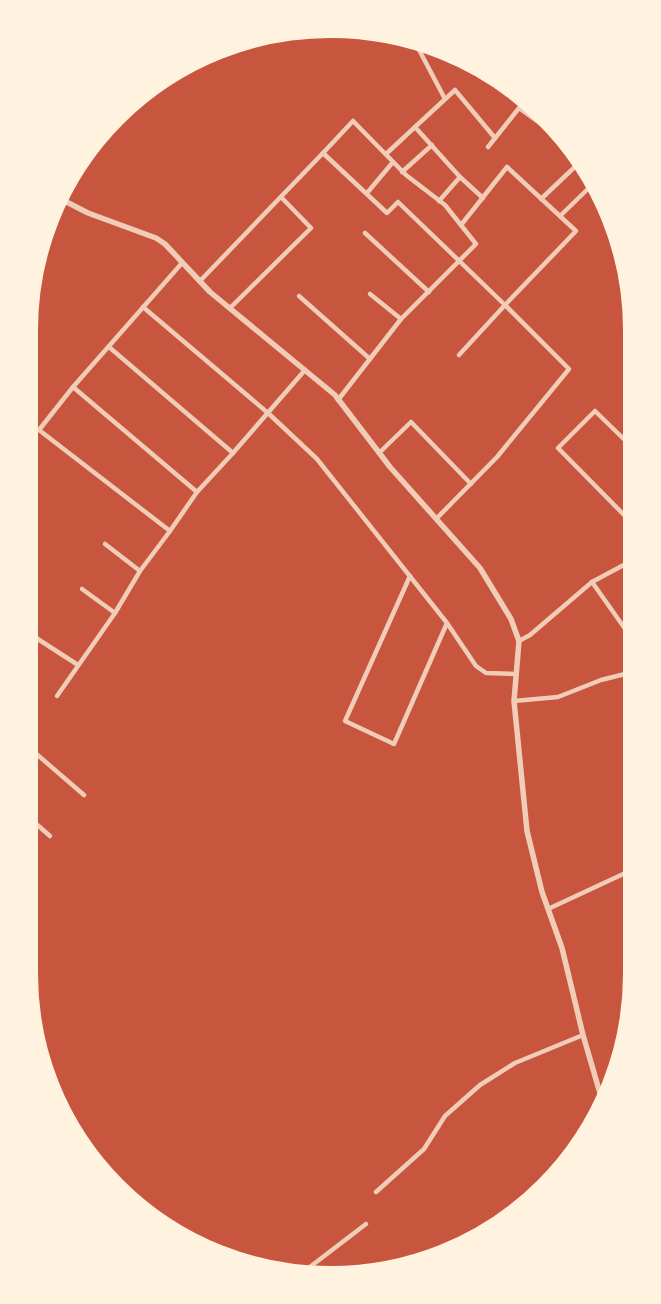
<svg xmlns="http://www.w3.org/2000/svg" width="661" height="1304" viewBox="0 0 661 1304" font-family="Commissioner,sans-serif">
  <rect width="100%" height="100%" fill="#c8553d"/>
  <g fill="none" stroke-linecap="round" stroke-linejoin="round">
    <g stroke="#f1ccb7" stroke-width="4.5">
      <polyline points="416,44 445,99"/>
      <polyline points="415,127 455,90 495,138"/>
      <polyline points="488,147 519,108 541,124 545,119"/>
      <polyline points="323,153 353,121 406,175 445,205 476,244 401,319 338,400"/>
      <polyline points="386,154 415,127 460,177"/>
      <polyline points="402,172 432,145"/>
      <polyline points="367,193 393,162"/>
      <polyline points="541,199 581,161"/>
      <polyline points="439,201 460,177 483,198"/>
      <polyline points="560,216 594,183"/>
      <polyline points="365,233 429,292"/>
      <polyline points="182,263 73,387 39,430 170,531 197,492 233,453 305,370"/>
      <polyline points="200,281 323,153 387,213 398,202 505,305 459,355"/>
      <polyline points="370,294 401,319"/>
      <polyline points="299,296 370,359"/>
      <polyline points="143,307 268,413 317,459 447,623 476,666 486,673 516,674"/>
      <polyline points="230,308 311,228 281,197"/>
      <polyline points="109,347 233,453"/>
      <polyline points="73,387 197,492"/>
      <polyline points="633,448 595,411 558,448 633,524"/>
      <polyline points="379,453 411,422 471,484"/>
      <polyline points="437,518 497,457 569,369 505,305 576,231 507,167 461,225"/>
      <polyline points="105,544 140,571"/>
      <polyline points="410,576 345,721 394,744 447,623"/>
      <polyline points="592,582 633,640"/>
      <polyline points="82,589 115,613 140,571 170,531"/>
      <polyline points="27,632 78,665"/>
      <polyline points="519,641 530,635 592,582 633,560"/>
      <polyline points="57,696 115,613"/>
      <polyline points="514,701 558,697 601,680 633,672"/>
      <polyline points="26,745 84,795"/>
      <polyline points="26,815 50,836"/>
      <polyline points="548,909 634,869"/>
      <polyline points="376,1192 424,1149 445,1116 480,1085 515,1063 583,1035"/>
      <polyline points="302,1273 366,1224"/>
    </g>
    <polyline stroke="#f1ccb7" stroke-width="5.5" points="57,197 88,213 156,238 165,244 210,292 335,395 390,467 480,568 511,619 519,641 514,701 527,831 542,892 562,948 583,1035 604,1107"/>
  </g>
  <path d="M0 0H661V1304H0ZM330 35H331A295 295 0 0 1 626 330V974A295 295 0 0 1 331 1269H330A295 295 0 0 1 35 974V330A295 295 0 0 1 330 35Z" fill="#fff3e0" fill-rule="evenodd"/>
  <path fill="none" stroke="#fff3e0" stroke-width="6" d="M330 35H331A295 295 0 0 1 626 330V974A295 295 0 0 1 331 1269H330A295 295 0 0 1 35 974V330A295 295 0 0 1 330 35Z"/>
</svg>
